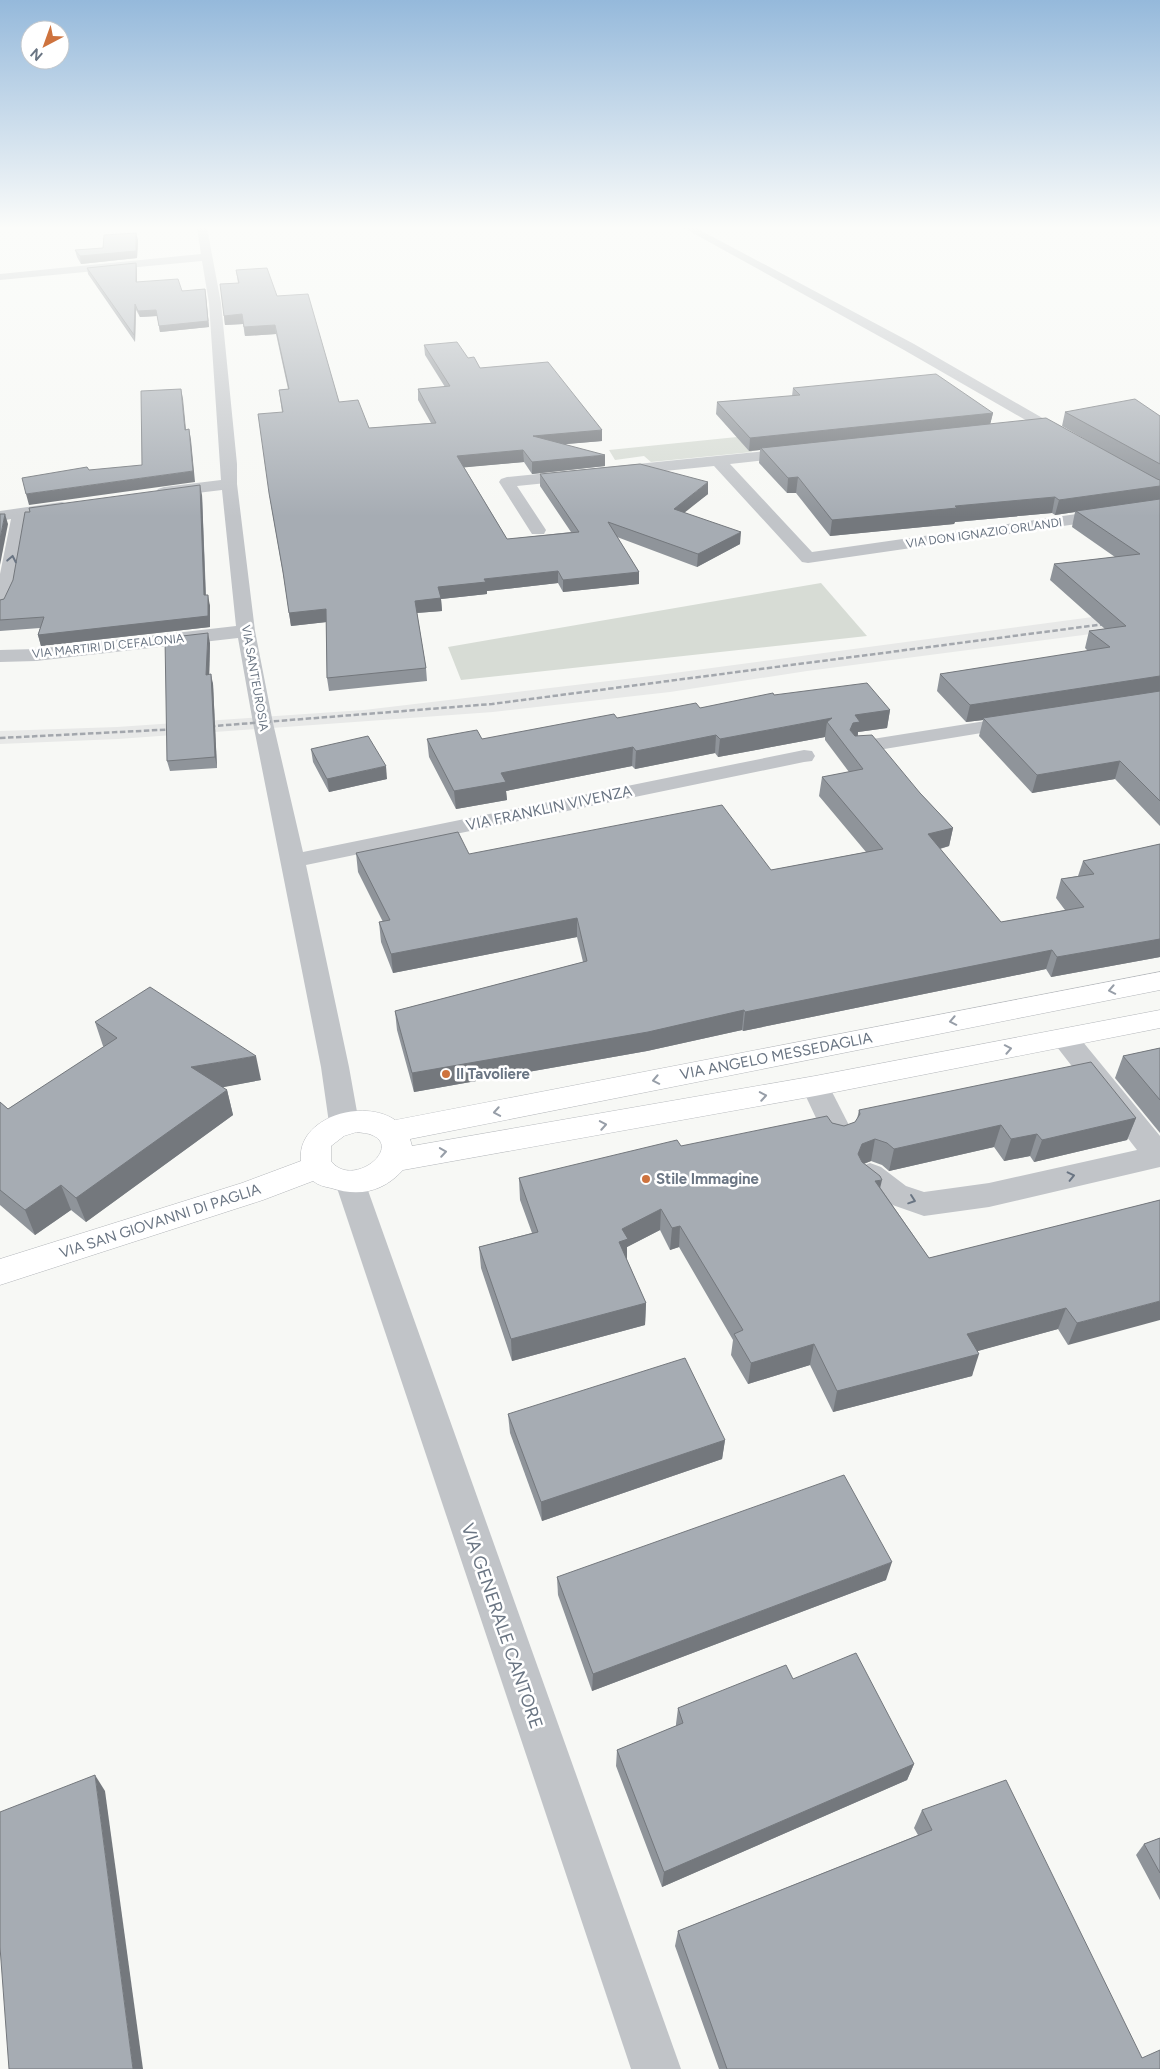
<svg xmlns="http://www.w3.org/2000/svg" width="1160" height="2069" viewBox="0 0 1160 2069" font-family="Figtree,sans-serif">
  <rect width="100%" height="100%" fill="#f7f8f5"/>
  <polygon fill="#e8e9e8" points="1160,608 1160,625 807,671 670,692 493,712 118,739 0,744 0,731 117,727 364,710 659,675"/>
  <g fill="#d7dcd5">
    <polygon points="776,433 748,446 752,452 651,462 644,456 615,460 609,450"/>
    <polygon points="821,583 867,636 461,680 448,647"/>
  </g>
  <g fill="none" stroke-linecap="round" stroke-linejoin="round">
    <defs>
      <path id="major" d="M1160,972V990L410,1139L412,1146L815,1076L1160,1010V1028L815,1096L403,1170C383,1192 359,1197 331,1188C325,1187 318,1185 313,1181L263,1200L0,1285V1259L242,1183L301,1161C296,1117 364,1098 395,1120ZM357,1132C362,1133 368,1133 372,1135C403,1148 352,1189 331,1161V1146L344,1136Z"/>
    </defs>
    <use href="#major" stroke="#b3b6ba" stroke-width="1"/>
    <g fill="#c1c4c8" fill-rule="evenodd">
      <polygon points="197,228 207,228 221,303 237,464 237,484 255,631 273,723 303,852 804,750 812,751 815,756 812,761 804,762 306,865 349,1067 359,1123 354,1131 344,1134 334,1131 329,1123 321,1067 253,723 238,638 36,661 0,662 0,650 36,649 236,626 222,490 164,497 158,495 156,492 158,489 164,487 221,480 209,303 202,261 0,280 0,274 201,254"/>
      <polygon points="684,228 696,228 914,344 1072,435 1074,438 1072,441 1062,441 904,350"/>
      <polygon points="797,448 802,450 805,453 802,456 730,464 812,552 1160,502 1160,512 808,563 802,562 714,466 517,486 546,530 544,534 532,534 499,482 501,479 507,477"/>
      <path d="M62,502L68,504L70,507L68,510L28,517C23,541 20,590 6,609L0,610V574L11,519L0,521V511Z"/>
      <polygon points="1017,716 1024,718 1027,722 1024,726 860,753 852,752 849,747 852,742 860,741"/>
      <polygon points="1064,1029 1074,1031 1160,1136 1160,1167 989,1207 924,1216 884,1202 859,1183 855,1175 859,1167 870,1163 881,1167 906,1186 924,1192 989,1183 1137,1150 1050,1038 1054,1031"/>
      <polygon points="815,1076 825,1079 829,1086 854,1135 849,1143 839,1146 829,1143 824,1135 801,1086 805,1079"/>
      <polygon points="350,1170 361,1174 365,1182 681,2069 631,2069 335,1182 339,1174"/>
    </g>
    <use href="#major" fill="#fff" fill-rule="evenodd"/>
    <g stroke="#a3a7ad" stroke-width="2.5" stroke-dasharray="5.5 2.5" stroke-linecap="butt">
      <polyline points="202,727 492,704 1113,623"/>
      <polyline points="0,738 179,729"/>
    </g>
  </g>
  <g fill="#8f949a">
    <polygon points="138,240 137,258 81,264 77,257 75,250 103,248"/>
    <polygon points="87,268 137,269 137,282 206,295 209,327 160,332 157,316 140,317 136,310 135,342 88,274"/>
    <polygon points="236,270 277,296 339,402 369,428 431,423 418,400 418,389 445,387 425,355 424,345 468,358 480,368 602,430 602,441 565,444 605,466 532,474 524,462 464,467 507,539 571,532 540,486 540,474 708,494 684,512 740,544 697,567 617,537 639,572 639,584 563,592 558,583 487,591 487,594 441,599 442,611 417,613 426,668 427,681 329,691 327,678 326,622 291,626 284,579 269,493 282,412 279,390 288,389 276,334 245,336 243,324 225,325 224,316 238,283"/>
    <polygon points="793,388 993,413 990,424 1114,456 1062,426 1065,412 1160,416 1160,826 1115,779 1032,793 979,736 983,720 966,722 937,691 940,674 1088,651 1085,648 1089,631 1105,629 1050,580 1054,564 1115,557 1072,527 1075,512 1055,515 1052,513 955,522 954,524 830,536 796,493 787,493 759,463 760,450 749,451 716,414 717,402 792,396"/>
    <polygon points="202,495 206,595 210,606 210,627 41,646 38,635 40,628 0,631 0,600 4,599"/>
    <polygon points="210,643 209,674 213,684 217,768 170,771 167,761"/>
    <polygon points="774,695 890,710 887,728 858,732 858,736 920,793 953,828 949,846 940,849 1001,922 1065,910 1056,898 1061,879 1078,876 1083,861 1160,844 1160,957 1051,977 1046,969 743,1031 742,1030 647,1051 414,1092 397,1030 395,1011 583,962 577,937 393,973 381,942 379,922 383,922 358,872 356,853 469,854 771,870 866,852 819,796 822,777 849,772 825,740 825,737 718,757 715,753 635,769 632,766 506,791 507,800 456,809 429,757 427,739 482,739 617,718 700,708"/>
    <polygon points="311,749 387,779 329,792 313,762"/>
    <polygon points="95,1022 261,1080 222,1087 227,1090 233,1115 86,1222 71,1210 35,1235 0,1205 0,1102 8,1109 104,1047 103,1046"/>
    <polygon points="1160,1048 1160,1133 1115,1078 1123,1056"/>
    <polygon points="859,1110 1136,1118 1127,1140 1034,1162 1030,1156 1004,1161 994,1147 889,1171 882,1165 871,1161 864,1164 929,1258 1160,1200 1068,1345 1058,1329 977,1351 972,1376 833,1412 810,1365 748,1384 731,1355 733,1340 679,1247 670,1250 660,1230 627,1247 627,1260 646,1303 645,1325 512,1361 481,1268 479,1247 532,1233 520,1200 519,1178 681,1146 832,1123 844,1126 855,1122 857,1119"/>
    <polygon points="508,1414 725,1440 722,1459 542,1521 510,1433"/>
    <polygon points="557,1577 886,1580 592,1691 558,1595"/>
    <polygon points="678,1708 914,1764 907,1780 662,1887 616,1766 617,1750 676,1726 676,1724"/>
    <polygon points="922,1810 1142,2058 1160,2069 719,2069 675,1946 678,1931 918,1835 914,1828"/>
    <polygon points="1160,1838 1160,1900 1136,1855 1144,1844"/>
  </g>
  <g fill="#74787d">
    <polygon points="136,233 138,240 137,258 81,264 80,256 136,251"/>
    <polygon points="136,263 137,269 137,288 136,282"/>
    <polygon points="205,289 209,327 160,332 159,326"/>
    <polygon points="135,304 136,310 135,342 134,335"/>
    <polygon points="156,310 157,316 140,317 138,311"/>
    <polygon points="242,314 243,324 225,325 224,316"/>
    <polygon points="275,325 276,334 245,336 244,327"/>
    <polygon points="181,389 183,399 187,440 185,430"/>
    <polygon points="993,413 990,425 761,448 760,450 749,451 750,438"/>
    <polygon points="189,429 191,440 195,482 29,505 26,494 193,471"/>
    <polygon points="602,430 602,441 533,447 533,436"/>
    <polygon points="523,450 524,462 458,468 457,456"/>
    <polygon points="605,455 605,466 532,474 532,462"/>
    <polygon points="798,477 796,493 787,493 788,478"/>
    <polygon points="708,482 708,494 674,521 674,509"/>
    <polygon points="200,485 202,495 206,606 204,595"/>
    <polygon points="1160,486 1160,501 1076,511 1075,512 1055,515 1059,500"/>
    <polygon points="1055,497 1052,513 955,522 954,524 830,536 832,520 955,506"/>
    <polygon points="5,514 8,524 0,565 0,539"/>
    <polygon points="741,532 740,544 697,567 698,554"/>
    <polygon points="558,571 558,583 487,591 487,594 441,599 442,611 416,613 415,601 438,587 484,579"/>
    <polygon points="639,572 639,584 563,592 563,580"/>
    <polygon points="208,595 210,606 210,627 41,646 38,635"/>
    <polygon points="326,609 327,622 291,626 289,613"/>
    <polygon points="208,633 210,643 209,685 206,675"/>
    <polygon points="211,674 213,684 217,768 215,757"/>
    <polygon points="1160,676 1160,693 983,718 983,720 966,722 970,705"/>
    <polygon points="890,710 887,728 858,732 857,739 850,730 855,715"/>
    <polygon points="832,718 827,722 825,737 718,757 720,739"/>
    <polygon points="716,735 715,753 635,769 636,751"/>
    <polygon points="633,747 632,766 506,791 507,800 456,809 454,791 501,773"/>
    <polygon points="1120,761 1115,779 1032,793 1037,775"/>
    <polygon points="386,766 387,779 329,792 327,779"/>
    <polygon points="953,828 949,846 924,853 928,834"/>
    <polygon points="577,918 577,937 393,973 391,954"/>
    <polygon points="1160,939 1160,957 1051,977 1057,957"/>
    <polygon points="1052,950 1046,969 743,1031 745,1012"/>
    <polygon points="744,1010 742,1030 647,1051 414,1092 412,1073"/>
    <polygon points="256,1056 261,1080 198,1092 191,1067"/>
    <polygon points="227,1090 233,1115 86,1222 76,1198"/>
    <polygon points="1136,1118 1127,1140 1034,1162 1042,1140"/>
    <polygon points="1001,1125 994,1147 889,1171 894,1149"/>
    <polygon points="1037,1134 1030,1156 1004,1161 1011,1139"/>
    <polygon points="875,1139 871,1161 857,1166 858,1154 862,1144"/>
    <polygon points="882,1180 877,1201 875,1181"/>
    <polygon points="61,1185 71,1210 35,1235 25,1210"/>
    <polygon points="661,1209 660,1230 627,1247 627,1261 619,1242 622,1229"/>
    <polygon points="680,1226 679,1247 670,1250 672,1228"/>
    <polygon points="1160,1301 1160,1320 1068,1345 1077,1323"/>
    <polygon points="646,1303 645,1325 512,1361 511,1339"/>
    <polygon points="1066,1308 1058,1329 960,1356 967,1334"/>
    <polygon points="814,1344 810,1365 748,1384 751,1363"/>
    <polygon points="979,1354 972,1376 833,1412 837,1391"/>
    <polygon points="725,1440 722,1459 542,1521 541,1502"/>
    <polygon points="892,1562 886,1580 592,1691 593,1674"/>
    <polygon points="914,1764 907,1780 662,1887 664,1872"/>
    <polygon points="95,1775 105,1791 143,2069 133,2069"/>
  </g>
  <g fill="#a6acb3" stroke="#74787d">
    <polygon points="136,233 136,251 80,256 75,250 103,248 104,235"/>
    <polygon points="136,263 136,282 178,279 182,291 205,289 208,321 159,326 156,310 138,311 135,304 134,335 87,268"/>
    <polygon points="267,268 277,296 308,294 339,402 358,400 369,428 436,423 418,389 450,386 424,345 457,342 468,358 474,357 480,368 548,362 602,430 533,436 605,455 532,462 523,450 457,456 507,539 579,532 540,474 640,464 708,482 674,509 741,532 698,554 608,522 639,572 563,580 558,571 484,579 486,582 438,587 441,598 415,601 426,668 327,678 326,609 289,613 283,572 269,493 258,414 283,412 279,390 289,389 275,325 244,327 242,314 224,316 220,284 239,283 236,270"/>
    <polygon points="936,374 993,413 750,438 717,402 800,395 793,388"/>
    <polygon points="181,389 185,430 189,429 193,471 26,494 22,478 87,467 89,470 142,465 141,391"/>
    <polygon points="1135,399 1160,416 1160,464 1065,412"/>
    <polygon points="1046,418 1157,479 1160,480 1160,486 1059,500 1055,497 955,506 957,508 832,520 798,477 788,478 761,448"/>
    <polygon points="200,485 204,595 208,595 208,616 38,635 44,617 0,620 0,600 4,599 13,580 25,512 30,512 29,508"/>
    <polygon points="1160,499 1160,676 970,705 940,674 1110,647 1089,631 1126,626 1054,564 1140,554 1076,511"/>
    <polygon points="0,514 5,514 0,539"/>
    <polygon points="208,633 206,675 211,674 215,757 167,761 165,638"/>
    <polygon points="867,683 890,710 855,715 860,722 853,723 850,730 855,736 872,735 920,793 953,828 928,834 1001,922 1084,907 1061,879 1094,874 1083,861 1160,844 1160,939 1057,957 1052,950 745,1012 744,1010 648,1032 412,1073 395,1011 587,961 577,918 391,954 379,922 390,920 356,853 458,832 469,854 722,805 771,870 883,849 822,777 863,769 827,722 832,718 720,739 716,735 636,751 633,747 501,773 506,782 454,791 427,739 477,730 482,739 614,714 617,718 696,703 700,708 773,693 774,695"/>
    <polygon points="1160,691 1160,801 1120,761 1037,775 983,718"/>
    <polygon points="368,736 386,766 327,779 311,749"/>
    <polygon points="150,987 256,1056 191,1067 227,1090 76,1198 61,1185 25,1210 0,1190 0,1102 8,1109 117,1038 95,1022"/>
    <polygon points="1160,1048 1160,1100 1123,1056"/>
    <polygon points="1091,1062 1136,1118 1042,1140 1037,1134 1011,1139 1001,1125 894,1149 887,1143 875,1139 862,1144 858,1154 862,1162 880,1176 882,1180 875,1181 929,1258 1160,1200 1160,1301 1077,1323 1066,1308 967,1334 979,1354 837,1391 814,1344 751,1363 734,1334 743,1330 680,1226 672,1228 661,1209 622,1229 628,1239 619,1242 646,1303 511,1339 479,1247 538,1232 519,1178 677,1140 681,1146 827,1116 832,1123 844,1126 855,1122 860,1114 859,1110"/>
    <polygon points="685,1358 725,1440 541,1502 508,1414"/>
    <polygon points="844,1475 892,1562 593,1674 557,1577"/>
    <polygon points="856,1653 914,1764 664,1872 617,1750 683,1723 678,1708 786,1665 793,1679"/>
    <polygon points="95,1775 133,2069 9,2069 0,1947 0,1812"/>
    <polygon points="1006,1780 1142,2058 1160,2050 1160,2069 727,2069 678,1931 932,1830 922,1810"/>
    <polygon points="1160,1838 1160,1873 1144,1844"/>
  </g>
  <defs><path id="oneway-chevron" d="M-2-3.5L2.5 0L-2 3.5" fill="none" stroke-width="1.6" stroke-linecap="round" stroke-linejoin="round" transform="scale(1.25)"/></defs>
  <g stroke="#6a7583">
    <use href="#oneway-chevron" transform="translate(12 559) rotate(-79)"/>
    <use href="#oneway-chevron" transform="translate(1071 1176) rotate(-13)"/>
    <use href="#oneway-chevron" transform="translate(912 1200) rotate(19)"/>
  </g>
  <g stroke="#979ea8">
    <use href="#oneway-chevron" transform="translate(1112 990) rotate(169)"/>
    <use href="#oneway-chevron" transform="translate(953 1021) rotate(169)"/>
    <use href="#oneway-chevron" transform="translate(1008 1049) rotate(-11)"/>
    <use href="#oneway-chevron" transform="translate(656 1080) rotate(169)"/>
    <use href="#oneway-chevron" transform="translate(763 1096) rotate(-10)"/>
    <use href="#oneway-chevron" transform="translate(497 1112) rotate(170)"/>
    <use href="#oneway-chevron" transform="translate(603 1125) rotate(-10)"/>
    <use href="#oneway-chevron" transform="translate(443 1152) rotate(-9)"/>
  </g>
  <linearGradient id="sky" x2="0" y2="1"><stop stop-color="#95b9db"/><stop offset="0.44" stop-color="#fbfcfa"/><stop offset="1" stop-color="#fbfcfa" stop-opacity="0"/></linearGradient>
  <rect width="1160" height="517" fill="url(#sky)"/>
  <g fill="#ce733e" stroke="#fff" stroke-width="2">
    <circle cx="446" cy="1074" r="5"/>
    <circle cx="646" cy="1179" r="5"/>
  </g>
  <g text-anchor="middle" stroke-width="5" stroke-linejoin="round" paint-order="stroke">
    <g font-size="12" fill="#6a7583" stroke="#fff">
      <text transform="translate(984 533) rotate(-8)" y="4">VIA DON IGNAZIO ORLANDI</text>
      <text transform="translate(108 646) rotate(-6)" y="4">VIA MARTIRI DI CEFALONIA</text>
      <text transform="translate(255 678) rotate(80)" y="4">VIA SANT'EUROSIA</text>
    </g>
    <g font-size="15" fill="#6a7583" stroke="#fff">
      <text transform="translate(549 808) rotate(-12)" y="5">VIA FRANKLIN VIVENZA</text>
      <text transform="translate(776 1056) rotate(-11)" y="5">VIA ANGELO MESSEDAGLIA</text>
      <text transform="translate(160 1221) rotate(-18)" y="5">VIA SAN GIOVANNI DI PAGLIA</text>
    </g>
    <g font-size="15" font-weight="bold" fill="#6a7583" stroke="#fff" text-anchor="start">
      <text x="456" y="1079">Il Tavoliere</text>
      <text x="656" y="1184">Stile Immagine</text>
    </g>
    <g font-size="18" fill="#6a7583" stroke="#fff">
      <text transform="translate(502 1626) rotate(71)" y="6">VIA GENERALE CANTORE</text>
    </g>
  </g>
  <g transform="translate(45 45) rotate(221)"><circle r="24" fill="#ffffff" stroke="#c3c8cd"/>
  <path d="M0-4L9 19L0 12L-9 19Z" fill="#ce733e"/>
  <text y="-8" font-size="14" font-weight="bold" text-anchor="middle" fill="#6a7583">N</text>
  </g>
</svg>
